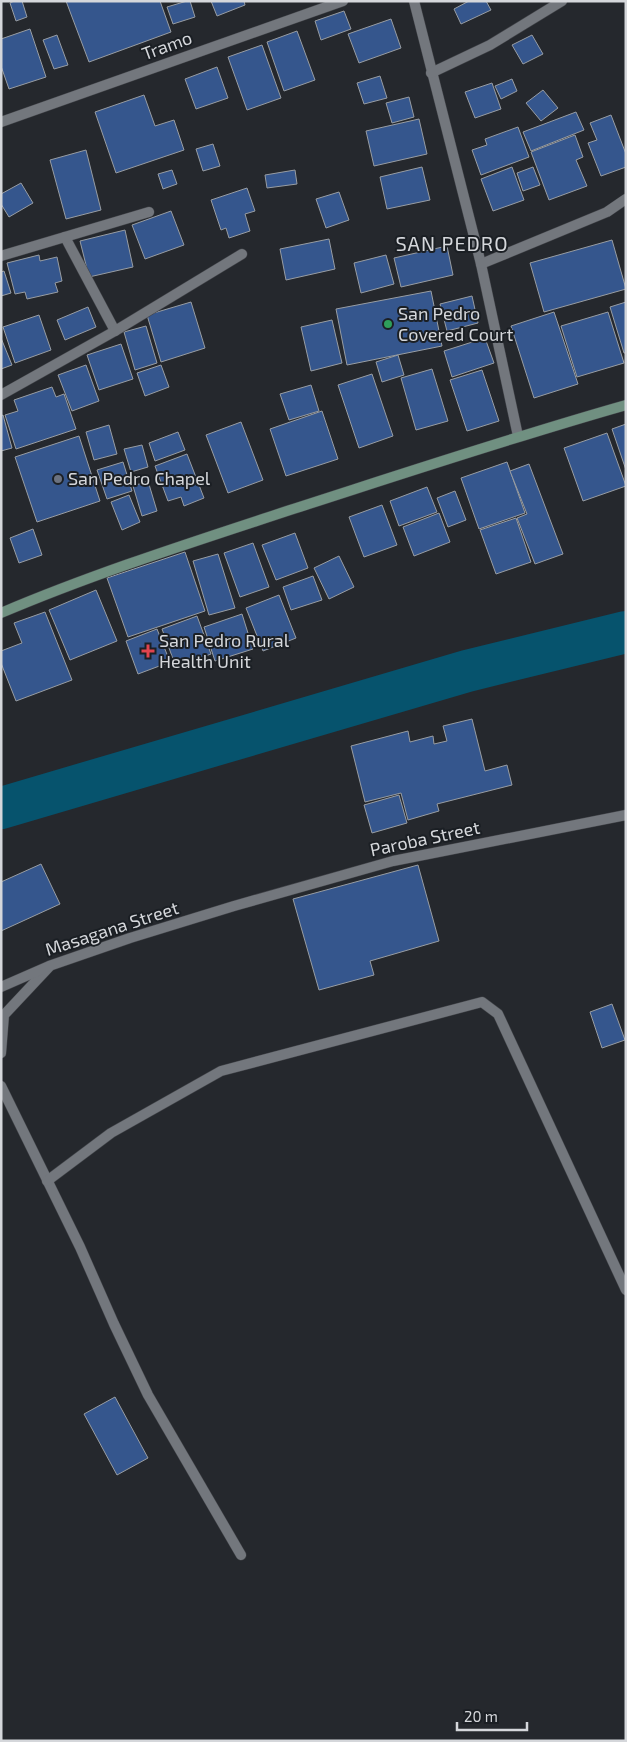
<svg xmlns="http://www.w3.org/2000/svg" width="627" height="1742" viewBox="0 0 627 1742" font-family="'Exo 2',sans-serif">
  <rect width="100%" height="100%" fill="#25282d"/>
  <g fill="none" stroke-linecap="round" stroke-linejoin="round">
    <polyline stroke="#06536d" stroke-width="42" points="1,808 467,671 626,632"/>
  </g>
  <g fill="#35568d" stroke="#989da3">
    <polygon points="14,1 22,1 27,17 16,21 10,3"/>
    <polygon points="66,1 160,1 171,32 89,62"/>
    <polygon points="187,1 190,1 195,17 173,24 167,7"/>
    <polygon points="211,1 244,1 245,5 217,16"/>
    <polygon points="469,1 486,1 491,10 461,24 454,9"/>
    <polygon points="344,11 351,29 321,40 315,21"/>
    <polygon points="391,19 401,48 359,63 348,34"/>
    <polygon points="30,29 46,77 9,89 1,66 1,39"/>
    <polygon points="297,31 315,80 284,91 267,42"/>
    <polygon points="57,35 68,65 54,69 43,40"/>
    <polygon points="532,35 543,54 523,64 512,45"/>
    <polygon points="262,45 281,98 247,110 228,57"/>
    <polygon points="217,67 228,98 196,109 185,79"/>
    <polygon points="380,76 387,98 364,104 357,83"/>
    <polygon points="512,79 517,91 501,99 495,86"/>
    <polygon points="492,83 501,109 475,118 465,92"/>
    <polygon points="543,90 558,108 541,121 526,103"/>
    <polygon points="144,95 155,126 174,120 184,150 116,173 95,112"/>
    <polygon points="409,97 414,117 392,123 386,103"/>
    <polygon points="576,112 584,130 531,151 523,132"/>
    <polygon points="611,115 626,154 626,167 601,176 588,143 597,140 590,123"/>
    <polygon points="419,119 427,154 374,166 366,131"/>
    <polygon points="518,127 529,157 481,175 472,150 487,145 485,139"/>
    <polygon points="575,135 583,157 576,160 587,186 549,200 531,152"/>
    <polygon points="213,144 220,166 203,171 196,149"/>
    <polygon points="86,150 101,210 66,219 50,160"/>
    <polygon points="422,167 430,200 387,209 380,177"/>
    <polygon points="512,167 524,200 493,211 481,179"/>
    <polygon points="533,167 540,185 523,191 517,173"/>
    <polygon points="172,170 177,184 163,189 158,174"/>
    <polygon points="295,170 297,184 267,188 265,175"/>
    <polygon points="21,183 33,203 9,217 1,204 1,194"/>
    <polygon points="247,188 255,211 245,214 250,231 229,238 226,228 221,230 211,200"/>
    <polygon points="339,192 349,220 326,228 316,199"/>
    <polygon points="171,211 184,245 145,259 132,225"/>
    <polygon points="125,230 133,267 89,277 80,241"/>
    <polygon points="329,239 335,269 286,280 280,249"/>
    <polygon points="612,240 626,289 544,312 530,263"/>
    <polygon points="447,246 453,275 401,287 394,258"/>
    <polygon points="39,255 40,261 57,257 62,281 55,283 58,292 27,299 25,292 15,294 7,263"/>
    <polygon points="386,255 394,284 361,293 354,263"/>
    <polygon points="4,271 11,293 1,296 1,272"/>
    <polygon points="431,291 442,346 347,365 336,309"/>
    <polygon points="472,296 478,323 447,331 440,304"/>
    <polygon points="191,302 205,348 161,362 147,315"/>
    <polygon points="626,302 626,353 624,353 610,307"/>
    <polygon points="88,307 96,327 65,340 57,320"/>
    <polygon points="554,312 578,384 534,398 511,326"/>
    <polygon points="608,312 624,363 577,377 561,326"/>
    <polygon points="39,315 51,350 15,363 3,327"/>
    <polygon points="332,320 342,363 311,371 301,327"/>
    <polygon points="146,326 157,363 135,370 124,332"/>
    <polygon points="1,338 12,365 1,369"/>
    <polygon points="485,338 494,363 452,377 444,351"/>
    <polygon points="121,344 133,379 99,390 87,355"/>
    <polygon points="398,355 404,375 382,382 376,362"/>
    <polygon points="86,365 99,401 72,411 58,375"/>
    <polygon points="161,365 169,387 145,396 137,373"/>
    <polygon points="432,369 448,421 416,430 401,378"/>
    <polygon points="482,370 499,421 467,431 450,380"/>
    <polygon points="372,374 393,436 359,448 338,385"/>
    <polygon points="311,385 319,411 289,420 280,394"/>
    <polygon points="52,387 56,397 64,394 76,429 16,449 5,415 18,411 14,400"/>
    <polygon points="322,411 338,459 286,476 270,429"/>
    <polygon points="3,415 12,448 1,451 1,416"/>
    <polygon points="241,422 263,480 228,493 206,435"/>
    <polygon points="626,424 626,470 612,429"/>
    <polygon points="109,425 117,454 94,460 86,432"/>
    <polygon points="178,432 185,450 155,461 149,443"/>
    <polygon points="607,433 626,486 583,501 564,448"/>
    <polygon points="79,436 100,501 37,522 15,457"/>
    <polygon points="142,445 148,467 131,472 124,449"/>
    <polygon points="187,454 204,498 184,506 181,497 168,501 155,466"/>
    <polygon points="123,462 132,491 107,499 97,470"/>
    <polygon points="507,462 525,513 479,529 461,478"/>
    <polygon points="529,464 563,554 535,564 517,518 527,514 510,471"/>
    <polygon points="148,481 157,511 142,516 133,486"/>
    <polygon points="427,487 437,512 399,526 390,501"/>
    <polygon points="455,491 466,520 448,527 437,498"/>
    <polygon points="129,495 140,522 122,530 111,502"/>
    <polygon points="382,505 397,545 364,557 349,517"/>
    <polygon points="439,513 450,542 414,556 403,527"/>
    <polygon points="516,518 531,562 496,574 480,530"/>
    <polygon points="33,529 42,555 19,563 10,538"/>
    <polygon points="295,533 308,568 276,580 262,545"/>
    <polygon points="253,543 269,587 240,597 224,553"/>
    <polygon points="185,552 205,611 128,637 107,578"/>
    <polygon points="218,554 235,608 209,615 193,561"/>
    <polygon points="339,556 354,587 329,599 314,568"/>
    <polygon points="313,576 322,600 291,610 283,587"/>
    <polygon points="96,590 117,641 70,660 49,610"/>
    <polygon points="279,595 296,638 263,651 246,608"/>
    <polygon points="45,612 72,680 16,701 1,663 1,651 22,643 14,623"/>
    <polygon points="242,614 253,649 215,661 204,627"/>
    <polygon points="197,616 211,654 176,667 162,629"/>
    <polygon points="157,629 170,662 138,674 126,641"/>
    <polygon points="472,719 485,771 507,765 512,785 437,804 439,811 408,820 401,793 365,802 351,746 408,731 410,742 433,736 434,744 447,741 443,726"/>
    <polygon points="399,795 407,823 372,833 364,805"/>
    <polygon points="41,864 60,904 1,931 1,882"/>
    <polygon points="418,865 439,941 370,961 374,975 319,990 293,899"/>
    <polygon points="612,1004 625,1040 602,1048 590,1012"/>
    <polygon points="115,1397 148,1458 117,1475 84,1414"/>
  </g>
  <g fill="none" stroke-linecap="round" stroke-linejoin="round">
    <defs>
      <g id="service">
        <polyline points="1,1053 4,1015 49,967"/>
        <polyline points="1,1086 80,1247 114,1324 148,1395 241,1555"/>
        <polyline points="47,1181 111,1133 221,1071 482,1002 498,1014 626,1290"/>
      </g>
      <g id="minor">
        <polyline points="414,1 481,264 518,436"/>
        <polyline points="431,73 490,45 562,1"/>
        <polyline points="1,122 343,1"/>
        <polyline points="65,237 115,331"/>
        <polyline points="1,256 149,212"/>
        <polyline points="481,264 607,212 626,199"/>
        <polyline points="1,395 115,331 242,254"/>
      </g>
      <polyline id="tertiary" points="1,987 49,966 130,938 234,906 393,861 626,815"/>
      <path id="secondary" d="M1,613C95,573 193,542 290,510C402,474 513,437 626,405"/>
    </defs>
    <use href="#service" stroke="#424449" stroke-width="11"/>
    <use href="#minor" stroke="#424449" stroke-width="11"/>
    <use href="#tertiary" stroke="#424449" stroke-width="11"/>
    <use href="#secondary" stroke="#424449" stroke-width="11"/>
    <use href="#service" stroke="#73777d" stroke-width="10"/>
    <use href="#minor" stroke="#73777d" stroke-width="10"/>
    <use href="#tertiary" stroke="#73777d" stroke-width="10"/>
    <use href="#secondary" stroke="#709081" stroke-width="10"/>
  </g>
  <circle fill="#2e9e5b" stroke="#1b1f24" stroke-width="2" cx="388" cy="324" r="5"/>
  <circle fill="#6b7280" stroke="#1b1f24" stroke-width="2" cx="58" cy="479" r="5"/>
  <path fill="#e0444e" stroke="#1b1f24" stroke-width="2" d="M145.5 643.5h5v5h5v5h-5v5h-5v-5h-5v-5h5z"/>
  <g text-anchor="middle" stroke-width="4" stroke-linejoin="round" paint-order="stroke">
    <g font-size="18" fill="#d5d7db" stroke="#1b1f24">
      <text transform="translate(167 46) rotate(-20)" y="6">Tramo</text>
      <text transform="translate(425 839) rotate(-12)" y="6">Paroba Street</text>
      <text transform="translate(112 929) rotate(-18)" y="6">Masagana Street</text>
    </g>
    <g font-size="18" fill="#d5d7db" stroke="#1b1f24" text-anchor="start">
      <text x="398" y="320">San Pedro<tspan x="398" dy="21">Covered Court</tspan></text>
      <text x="68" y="485">San Pedro Chapel</text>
      <text x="159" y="647">San Pedro Rural<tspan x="159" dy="21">Health Unit</tspan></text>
    </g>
    <g font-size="20" letter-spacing="1" fill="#d5d7db" stroke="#1b1f24">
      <text x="452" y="251">SAN PEDRO</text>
    </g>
  </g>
  <rect width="627" height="1742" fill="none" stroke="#d5d7db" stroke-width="5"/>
  <path d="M457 1722v8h70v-8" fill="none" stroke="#d5d7db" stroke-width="2.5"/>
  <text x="464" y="1722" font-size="15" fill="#d5d7db" stroke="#1b1f24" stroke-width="4" paint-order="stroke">20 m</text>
</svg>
